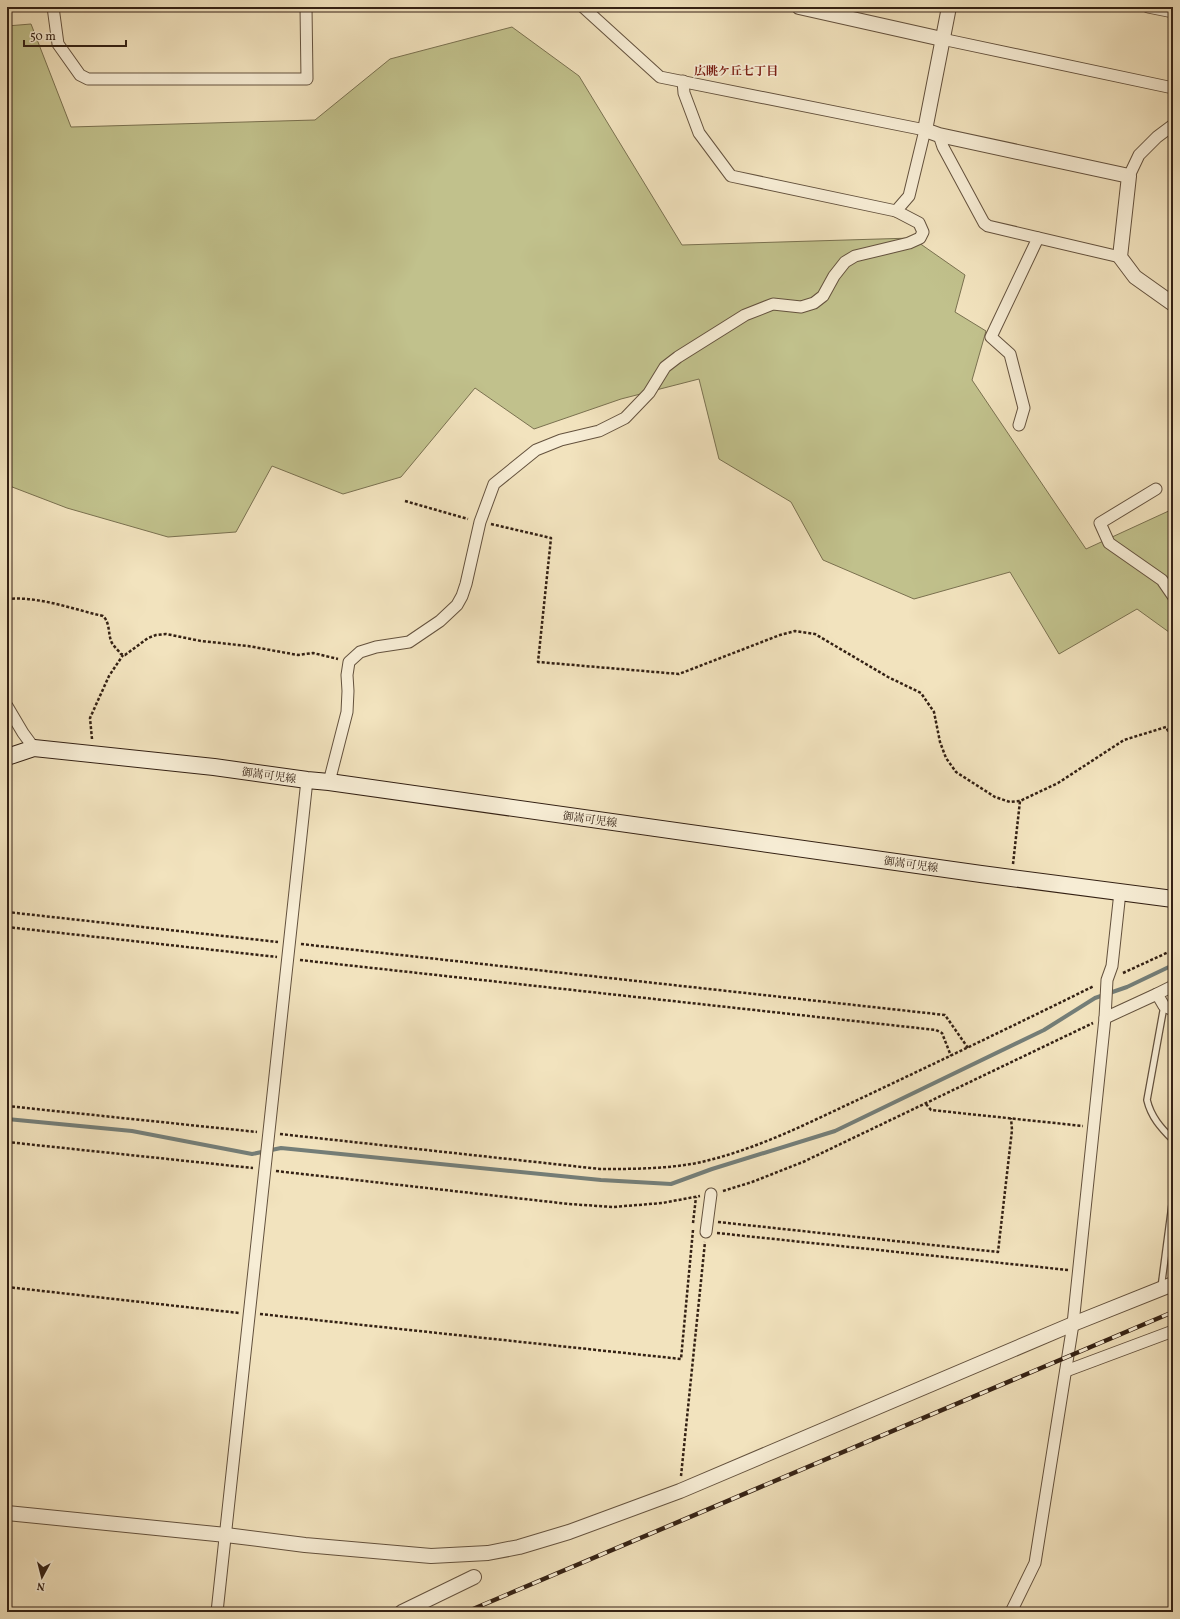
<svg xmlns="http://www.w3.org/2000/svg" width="1180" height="1619" viewBox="0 0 1180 1619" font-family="Vollkorn,'Noto Serif JP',serif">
  <rect width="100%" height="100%" fill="#f2e3be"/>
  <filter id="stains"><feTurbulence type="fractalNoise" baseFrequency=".005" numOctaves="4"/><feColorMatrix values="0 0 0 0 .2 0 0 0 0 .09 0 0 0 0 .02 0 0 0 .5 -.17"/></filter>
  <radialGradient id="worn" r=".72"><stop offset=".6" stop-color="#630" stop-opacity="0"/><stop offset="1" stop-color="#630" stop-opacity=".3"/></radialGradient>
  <polygon fill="#c1c18c" stroke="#7a7150" points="31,24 71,127 315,120 390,59 512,27 579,76 682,245 912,238 965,275 955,312 986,331 972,380 1086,549 1173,509 1173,635 1137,609 1059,654 1010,572 914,599 823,560 791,502 719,459 699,379 621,399 534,429 475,388 401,477 343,494 272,466 236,532 168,537 67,508 7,485 7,26"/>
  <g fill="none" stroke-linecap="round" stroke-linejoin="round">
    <polyline stroke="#747e78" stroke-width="4" points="7,1119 132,1131 252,1154 281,1148 601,1180 671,1184 712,1169 835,1131 1044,1030 1095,998 1127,987 1173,965"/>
    <defs>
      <g id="service">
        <path d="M1164,1006L1147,1100C1151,1117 1161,1128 1173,1140"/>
        <polyline points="1161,1288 1173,1197"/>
      </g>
      <g id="minor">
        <polyline points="53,7 58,44 80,75 88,79 307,79 306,7"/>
        <polyline points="583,7 660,77 925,130 909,196 896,211"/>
        <polyline points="1148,7 1173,12"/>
        <polyline points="942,39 1173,88"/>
        <polyline points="939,135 943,147 984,223 988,226 1120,257"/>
        <polyline points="1129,176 1139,155 1157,137 1173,125"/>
        <polyline points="1019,425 1024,408 1010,354 991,337 1038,238"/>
        <polyline points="1156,489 1100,523 1109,543 1162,580 1173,596"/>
        <polyline points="7,706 23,733 34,748"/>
        <polyline points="329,782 347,712 348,691 347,675 349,662 360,652 376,647 409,642 440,621 457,605 462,596 466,584 480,522 494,484 536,450 561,440 599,431 625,418 649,393 665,367 678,357 745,315 773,304 801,307 814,303 823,296 834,276 845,262 855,256 909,243 920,238 923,232 919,223 896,211 731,176 699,133 684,93 683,81"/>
        <polyline points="1157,994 1173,986"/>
        <polyline points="1105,1018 1157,994 1164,1006 1173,1010"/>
        <polyline points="706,1232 711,1194"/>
        <polyline points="1066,1371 1173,1331"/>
        <polyline points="217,1612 307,780"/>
        <polyline points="1011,1612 1035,1563 1073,1324 1105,1018 1107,980 1112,966 1120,892"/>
      </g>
      <g id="tertiary">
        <polyline points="799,7 942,39"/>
        <polyline points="949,7 925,130 939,135 1129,176 1120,257 1135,277 1173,304"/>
        <polyline points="7,1513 226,1535 305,1545 431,1556 488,1553 519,1547 569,1532 680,1491 1073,1324 1173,1284"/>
        <polyline points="402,1612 474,1577"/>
      </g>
      <polyline id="secondary" points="7,757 34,748 214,767 307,780 329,782 981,874 1173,899"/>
    </defs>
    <use href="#service" stroke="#64523e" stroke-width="8"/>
    <use href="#minor" stroke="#64523e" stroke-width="13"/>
    <use href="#tertiary" stroke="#64523e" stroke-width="16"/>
    <use href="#secondary" stroke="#342114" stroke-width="18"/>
    <g stroke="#342114" stroke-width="2.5" stroke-dasharray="3 2" stroke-linecap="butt">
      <polyline points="405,501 468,519"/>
      <polyline points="491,524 551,538 538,662 679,674 780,635 795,631 815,634 888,677 921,693 934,712 940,742 946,758 956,772 995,797 1010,802 1020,801 1058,783 1124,740 1166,727 1173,740"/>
      <path d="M7,599C39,596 72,609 103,616C110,623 108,632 111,641C113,646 118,650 121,654L125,655L148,638L156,635L166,634L201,641L248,646L298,655L313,653L338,659"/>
      <polyline points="92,739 90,718 109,676 123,655"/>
      <polyline points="1013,864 1020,801"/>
      <polyline points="7,912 278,942"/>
      <polyline points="7,927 277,957"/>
      <polyline points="301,944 945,1015 968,1048"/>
      <polyline points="300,960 936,1030 942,1033 951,1056"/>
      <polyline points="1123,973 1173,950"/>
      <polyline points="926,1104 931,1110 1083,1126"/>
      <polyline points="7,1106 257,1132"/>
      <path d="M280,1134L600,1169C632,1169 665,1169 697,1163C757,1150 812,1121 868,1095C944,1059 1019,1023 1094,986"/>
      <polyline points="7,1142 253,1168"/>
      <polyline points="276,1171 569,1204 613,1207 662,1203 700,1196"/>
      <polyline points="723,1191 752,1182 803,1162 1093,1023"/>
      <polyline points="718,1222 998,1252 1012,1130 1011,1118"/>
      <polyline points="693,1223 696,1197"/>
      <polyline points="717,1233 1068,1270"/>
      <polyline points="7,1287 239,1313"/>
      <polyline points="260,1314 681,1359 693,1230"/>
      <polyline points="681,1476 705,1242"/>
    </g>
    <use href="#service" stroke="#f7edd5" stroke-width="5.5"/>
    <use href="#minor" stroke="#f7edd5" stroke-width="11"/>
    <use href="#tertiary" stroke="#f7edd5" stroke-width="14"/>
    <use href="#secondary" stroke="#f7edd5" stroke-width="16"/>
    <defs>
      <polyline id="rail" points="466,1612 1173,1312"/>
    </defs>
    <use href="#rail" stroke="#342114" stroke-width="4.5"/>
    <use href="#rail" stroke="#f7edd5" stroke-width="3" stroke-dasharray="9" stroke-linecap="butt"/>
  </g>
  <g text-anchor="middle" stroke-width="3.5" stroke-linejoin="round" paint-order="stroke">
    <g font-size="11" fill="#342114" stroke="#f7edd5">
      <text transform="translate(269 775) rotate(8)" y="4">御嵩可児線</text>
      <text transform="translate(590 819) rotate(8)" y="4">御嵩可児線</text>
      <text transform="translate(911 864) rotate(8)" y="4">御嵩可児線</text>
    </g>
    <g font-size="12" font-weight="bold" fill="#7a1f14" stroke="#f7edd5">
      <text x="736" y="75">広眺ケ丘七丁目</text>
    </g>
  </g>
  <rect width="1180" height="1619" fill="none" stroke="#f2e3be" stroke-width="24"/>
  <rect x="8" y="8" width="1164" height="1603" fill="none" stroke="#342114" stroke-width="2"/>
  <rect x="12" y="12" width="1156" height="1595" fill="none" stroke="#342114"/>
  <g transform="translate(42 1577) rotate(187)" stroke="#f7edd5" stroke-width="3" paint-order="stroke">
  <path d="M0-3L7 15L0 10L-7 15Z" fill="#342114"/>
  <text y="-6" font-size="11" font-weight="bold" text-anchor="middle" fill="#342114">N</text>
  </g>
  <path d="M24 40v6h102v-6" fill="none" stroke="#342114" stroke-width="2"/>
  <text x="30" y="40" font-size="12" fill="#342114" stroke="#f7edd5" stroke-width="3" paint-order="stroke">50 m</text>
  <rect width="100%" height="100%" filter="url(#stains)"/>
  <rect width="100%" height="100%" fill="url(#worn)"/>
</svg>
